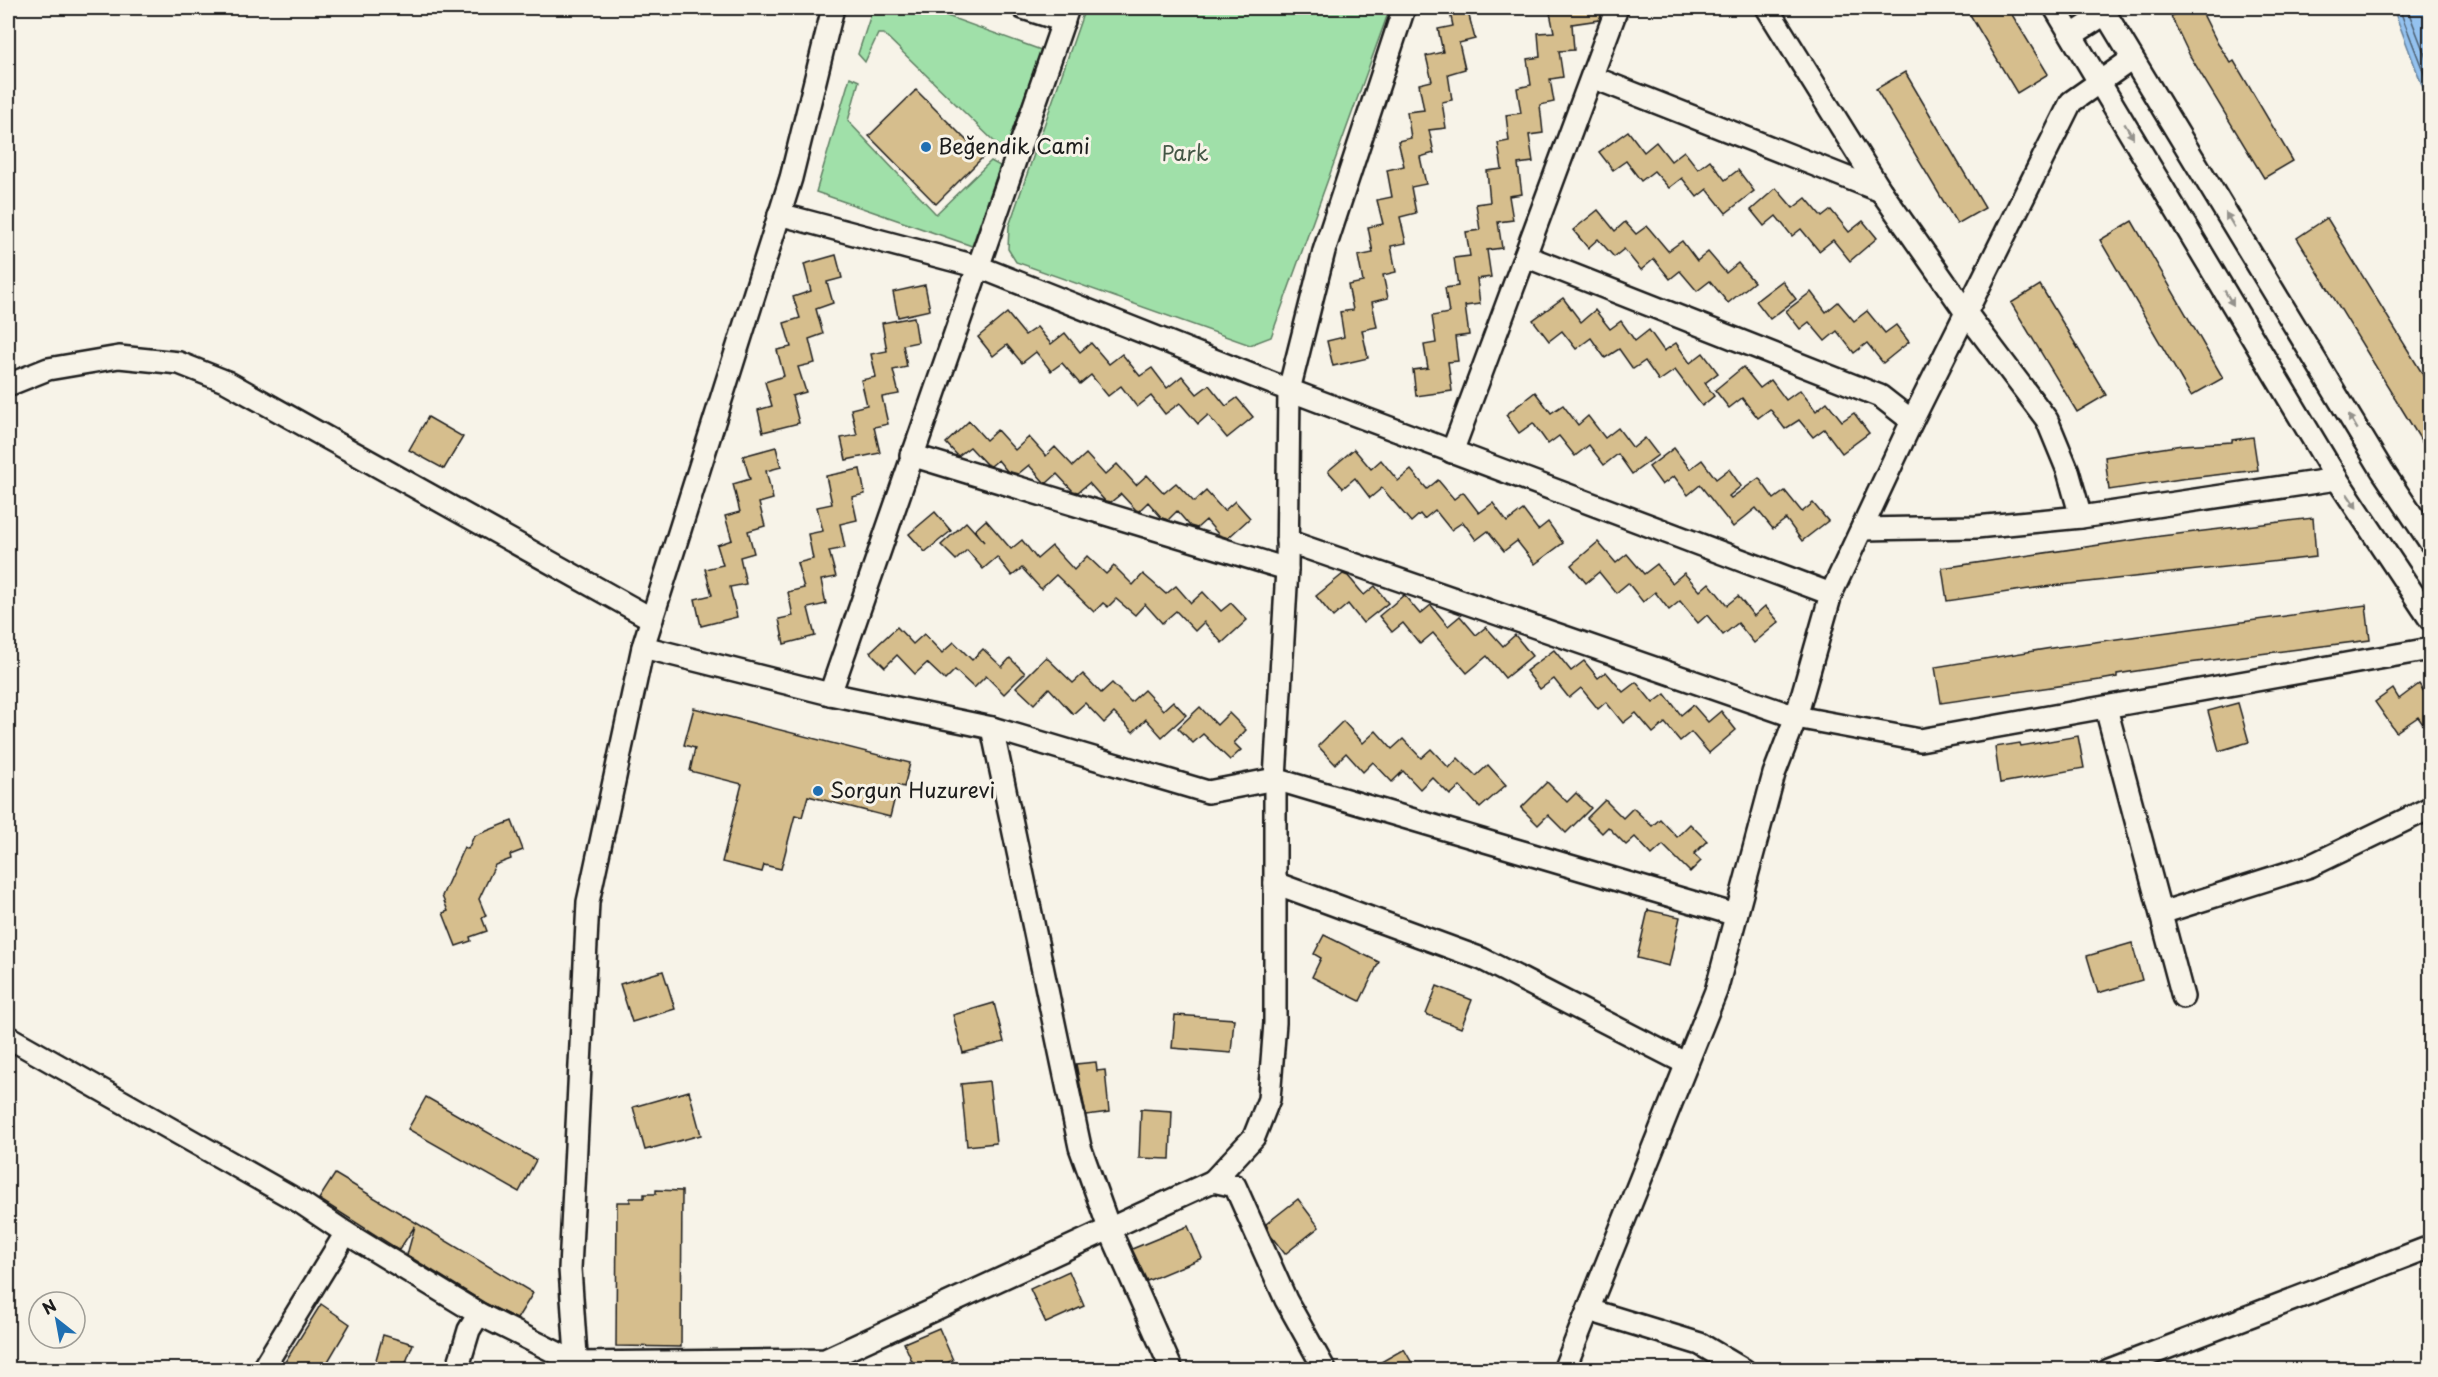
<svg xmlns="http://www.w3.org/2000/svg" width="2438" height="1377" viewBox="0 0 2438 1377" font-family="'Playpen Sans',sans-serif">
  <rect width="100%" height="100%" fill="#f7f3e8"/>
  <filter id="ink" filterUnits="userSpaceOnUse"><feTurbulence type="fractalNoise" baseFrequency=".0167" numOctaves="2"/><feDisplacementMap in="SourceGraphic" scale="12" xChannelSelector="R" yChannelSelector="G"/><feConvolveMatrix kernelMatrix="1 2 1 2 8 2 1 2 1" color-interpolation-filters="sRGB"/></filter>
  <g filter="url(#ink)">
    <g fill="#a0e0a9" stroke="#5e7e62" stroke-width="1.5">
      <polygon points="873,8 925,8 1041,50 1005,152 884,34 878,34 865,62 858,54"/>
      <polygon points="1085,8 1390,8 1271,337 1250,345 1016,262 1008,249 1009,226"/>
      <polygon points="850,77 859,81 848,121 936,214 991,161 1000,166 972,246 816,192"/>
    </g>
    <polygon fill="#94c2ef" stroke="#64809b" stroke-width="1.5" points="2393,8 2430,8 2430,106"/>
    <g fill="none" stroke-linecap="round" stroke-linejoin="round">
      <g stroke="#4c5e70" stroke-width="1.5">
        <polyline points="2399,8 2430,89"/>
        <polyline points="2407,8 2430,68"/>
      </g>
    </g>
    <g fill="#d6be8d" stroke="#1c1c1c" stroke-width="1.5">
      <polygon points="1449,8 1467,8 1475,39 1459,43 1465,69 1448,74 1452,100 1442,102 1446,128 1429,130 1434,153 1420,157 1426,184 1411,187 1416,213 1400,217 1406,243 1391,246 1396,272 1383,275 1388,298 1372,302 1377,327 1362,330 1368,358 1333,366 1327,341 1344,337 1340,312 1353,310 1348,285 1363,282 1358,256 1373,253 1368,227 1383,224 1377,200 1392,197 1387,170 1404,166 1398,141 1411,138 1407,112 1424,110 1419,84 1432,81 1426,56 1443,52 1438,29 1453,26"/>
      <polygon points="1549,8 1604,8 1599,20 1572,24 1574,50 1559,51 1563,77 1550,79 1554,102 1540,105 1543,133 1529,135 1533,162 1518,164 1522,194 1509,196 1513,220 1498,222 1502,248 1487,250 1491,277 1477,279 1480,304 1465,306 1469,335 1455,337 1458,361 1448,362 1452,391 1416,396 1413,370 1428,368 1424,345 1436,343 1432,316 1449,313 1445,288 1458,286 1454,258 1470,256 1466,232 1480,230 1476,204 1490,202 1487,171 1502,169 1498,143 1509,141 1506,115 1521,113 1517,88 1531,85 1527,59 1540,57 1538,33 1554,32"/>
      <polygon points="1966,8 2008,8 2048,74 2017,93"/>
      <polygon points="2180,8 2200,8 2218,44 2231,63 2234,61 2293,161 2264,178 2190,56 2171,16 2179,13"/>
      <polygon points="1905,72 1985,208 1957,224 1876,89"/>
      <polygon points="916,90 983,157 936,204 869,136"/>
      <polygon points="1628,131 1644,152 1656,142 1671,161 1684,151 1698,169 1710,160 1725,180 1738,170 1754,191 1726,213 1707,189 1697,197 1682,178 1669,188 1654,171 1641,181 1626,161 1613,170 1599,152"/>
      <polygon points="1776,188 1793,208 1806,198 1822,217 1831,210 1849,232 1863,221 1877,238 1850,261 1833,240 1819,251 1801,229 1792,236 1776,216 1764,226 1751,210"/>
      <polygon points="1598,210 1615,231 1625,222 1636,234 1647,226 1668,251 1682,241 1697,261 1708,252 1726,273 1738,263 1754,282 1728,303 1710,281 1697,291 1680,271 1670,279 1654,259 1641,270 1624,249 1614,257 1598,239 1588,248 1573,230"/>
      <polygon points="2327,218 2430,386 2430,455 2297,238"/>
      <polygon points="2132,221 2223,378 2191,396 2100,240"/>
      <polygon points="836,255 842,278 827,282 833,303 816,309 823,334 809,339 815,363 798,367 806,392 792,396 799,423 763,432 758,410 772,406 765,382 784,376 777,350 791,347 784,323 800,318 793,297 811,291 804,264"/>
      <polygon points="1782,281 1796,299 1770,319 1756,301"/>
      <polygon points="925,285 930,310 898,317 893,292"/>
      <polygon points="2040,285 2106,395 2077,412 2011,303"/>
      <polygon points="1811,292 1826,312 1838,302 1854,321 1867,311 1885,333 1896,325 1909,342 1883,363 1867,343 1854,353 1837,331 1825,341 1809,322 1800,329 1786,311"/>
      <polygon points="1563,298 1581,322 1595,310 1610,329 1621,321 1635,341 1649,330 1664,351 1676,343 1690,363 1703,353 1718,373 1705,383 1714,396 1702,406 1675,370 1659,381 1645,361 1633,369 1619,349 1605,358 1591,338 1576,349 1562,331 1549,341 1533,320"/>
      <polygon points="1007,313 1025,335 1037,327 1051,344 1065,333 1080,352 1091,343 1109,364 1122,354 1140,376 1152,368 1167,388 1182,376 1197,394 1209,385 1226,406 1237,398 1253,417 1227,438 1208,415 1198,424 1180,403 1165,414 1151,396 1137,407 1121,386 1108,396 1091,375 1080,384 1062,363 1051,371 1036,352 1022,363 1007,345 993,356 978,337"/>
      <polygon points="914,317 918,342 903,345 907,367 893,370 899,394 882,397 888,424 874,427 880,453 846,460 841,438 857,435 851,409 867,405 861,380 876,377 871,354 887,351 882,323"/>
      <polygon points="1743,367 1760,388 1771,380 1786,400 1800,390 1816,411 1827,402 1842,421 1854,413 1869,433 1842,453 1824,429 1813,437 1799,420 1785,429 1770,409 1758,418 1742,398 1729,408 1715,390"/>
      <polygon points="1535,392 1551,413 1563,405 1578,425 1588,416 1605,438 1618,428 1633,448 1645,438 1658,455 1632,474 1618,454 1604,465 1589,445 1575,456 1559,436 1548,444 1533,423 1519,433 1506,415"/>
      <polygon points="428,417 463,437 444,469 409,450"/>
      <polygon points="969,421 986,440 997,430 1015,450 1029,437 1046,456 1055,447 1073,466 1086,454 1105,475 1117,464 1136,485 1147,475 1164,493 1176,483 1194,502 1206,491 1224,511 1235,501 1250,518 1228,538 1219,535 1206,520 1197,528 1190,526 1177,511 1168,520 1162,518 1148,502 1139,511 1136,510 1121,494 1111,502 1105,501 1089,483 1078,492 1073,491 1057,474 1047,483 1044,482 1029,465 1018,474 1007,471 998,460 991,466 986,464 970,447 958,456 946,443"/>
      <polygon points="2253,437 2258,470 2181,479 2109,490 2105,457 2182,445 2232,442 2232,440"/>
      <polygon points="776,447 781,467 766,471 773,499 759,503 765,526 748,531 754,553 740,557 746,584 730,587 737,617 701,626 695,599 712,595 705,569 723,565 717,545 732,540 725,516 740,512 733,484 750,479 743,456"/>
      <polygon points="1674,448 1690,469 1702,460 1716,479 1729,469 1741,486 1729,496 1731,498 1759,478 1774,499 1785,491 1802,512 1813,503 1828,521 1802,541 1786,519 1773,529 1756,508 1733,527 1700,485 1688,495 1674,476 1662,485 1649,467"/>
      <polygon points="1354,449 1371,469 1381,460 1398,481 1411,470 1427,489 1438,480 1454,499 1463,492 1479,513 1493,503 1507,522 1523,510 1538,530 1548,522 1563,543 1535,564 1517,541 1504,551 1488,531 1476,540 1463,522 1451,530 1435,510 1424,519 1420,514 1411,522 1382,488 1370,498 1355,478 1343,488 1328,471"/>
      <polygon points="860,469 865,494 852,497 857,520 840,524 845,548 829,551 836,577 821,580 826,604 808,608 815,636 784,644 779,619 793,616 788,592 804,588 797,563 813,559 808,534 823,531 817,507 832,504 826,476"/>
      <polygon points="935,512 951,531 925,552 909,534"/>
      <polygon points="2313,518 2316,557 2043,587 1947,601 1942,568 2161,536"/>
      <polygon points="986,520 1011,549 1022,540 1037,559 1052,546 1074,570 1087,556 1106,574 1114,566 1133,585 1143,574 1166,594 1176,586 1191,603 1203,592 1221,611 1231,603 1247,620 1222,643 1204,622 1195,631 1176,611 1162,623 1145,604 1135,615 1116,599 1108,607 1103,603 1094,612 1056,575 1041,589 1022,568 1012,576 997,557 983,569 967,550 956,560 941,545 966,522 984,542 975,530"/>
      <polygon points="1598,542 1616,563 1627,554 1644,574 1657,564 1672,583 1684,573 1700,591 1709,583 1727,605 1738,596 1754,616 1765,606 1779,622 1754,643 1738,623 1723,635 1707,615 1698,623 1680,601 1669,610 1655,592 1643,602 1628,583 1616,593 1599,572 1586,583 1571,565"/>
      <polygon points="1343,574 1348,576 1364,595 1375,586 1388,603 1363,623 1348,604 1333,617 1316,596"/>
      <polygon points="1404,595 1420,614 1431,605 1448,626 1460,616 1476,635 1486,627 1503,646 1515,635 1532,656 1505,678 1487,656 1467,673 1433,633 1420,644 1403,623 1392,632 1379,616"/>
      <polygon points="2366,605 2370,640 2189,663 2117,674 2117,677 2100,680 1941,703 1935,667 2058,647"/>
      <polygon points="897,627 913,644 924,634 942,653 954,642 972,660 983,649 1002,667 1010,658 1025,673 1004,694 986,676 974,688 955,670 945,680 927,663 915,674 897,655 885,667 870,652"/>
      <polygon points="1554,650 1571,671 1584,661 1598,678 1606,672 1623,692 1636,682 1653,703 1665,694 1681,715 1693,705 1708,722 1721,711 1736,730 1709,753 1691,732 1680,741 1665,723 1653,733 1636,713 1623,723 1606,702 1598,709 1581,688 1569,698 1554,679 1540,689 1526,671"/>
      <polygon points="1046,657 1073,683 1083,674 1101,693 1112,683 1131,702 1144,690 1163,710 1173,701 1186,715 1162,737 1146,719 1133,732 1114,713 1104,723 1085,703 1073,714 1049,688 1034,704 1016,687"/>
      <polygon points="2419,684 2430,701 2430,734 2418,717 2396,732 2375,702 2393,689 2399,699"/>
      <polygon points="2238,703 2249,742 2219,751 2208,711"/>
      <polygon points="1200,707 1217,725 1229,713 1246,730 1234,743 1241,750 1230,760 1203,734 1193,743 1178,728"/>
      <polygon points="694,708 910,763 904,787 898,785 890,817 808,796 802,817 795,815 781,869 764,865 762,872 722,862 742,784 690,771 695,748 684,745"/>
      <polygon points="1343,721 1363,743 1376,731 1392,749 1403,739 1421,758 1431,749 1449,768 1458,758 1476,776 1488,765 1506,785 1480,808 1460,786 1450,795 1432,777 1420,789 1403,771 1392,782 1373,762 1363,772 1346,753 1335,764 1318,746"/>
      <polygon points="2078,736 2084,768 2000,783 1995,747 2020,743 2021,746"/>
      <polygon points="1547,782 1567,802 1576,793 1591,808 1566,833 1548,815 1538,825 1521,808"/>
      <polygon points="1605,800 1623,818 1633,808 1652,826 1660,819 1677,837 1690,824 1707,841 1694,854 1701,861 1690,872 1663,845 1652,855 1635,837 1626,845 1608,827 1602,833 1587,818"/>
      <polygon points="512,821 523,850 510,855 511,859 495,865 479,899 486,916 482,918 487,931 470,937 471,941 456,946 443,913 448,911 442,896 464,847 468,849 474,836"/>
      <polygon points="1648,910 1680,917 1669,966 1637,958"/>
      <polygon points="1324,935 1379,962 1360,1001 1312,977 1321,958 1314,954"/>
      <polygon points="2132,943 2142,980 2098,993 2087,956"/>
      <polygon points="663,971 675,1009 632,1022 620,984"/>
      <polygon points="1437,986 1472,1000 1461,1028 1426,1014"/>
      <polygon points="994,1003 1004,1042 963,1053 953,1015"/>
      <polygon points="1175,1015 1234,1019 1231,1053 1172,1048"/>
      <polygon points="1096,1062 1097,1071 1105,1070 1109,1112 1086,1115 1076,1064"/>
      <polygon points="989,1081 996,1143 967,1146 961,1084"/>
      <polygon points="689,1091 701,1135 645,1150 633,1107"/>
      <polygon points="426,1097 536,1160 519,1192 408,1129"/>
      <polygon points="1141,1109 1172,1111 1170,1159 1139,1158"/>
      <polygon points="335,1174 533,1293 517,1319 485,1303 407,1255 415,1226 399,1250 319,1199"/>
      <polygon points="656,1190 682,1191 681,1347 616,1346 617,1202 630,1202 630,1198 644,1198 644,1194 656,1194"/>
      <polygon points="1298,1199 1319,1227 1285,1254 1271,1236 1266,1224"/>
      <polygon points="1188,1226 1202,1258 1147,1281 1132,1249"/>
      <polygon points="1069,1271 1084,1306 1046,1323 1030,1289"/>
      <polygon points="321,1304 350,1324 323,1370 280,1370"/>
      <polygon points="939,1328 953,1360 931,1370 916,1370 904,1343"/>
      <polygon points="383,1335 413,1344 403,1370 373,1370"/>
      <polygon points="1404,1349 1416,1370 1367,1370"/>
    </g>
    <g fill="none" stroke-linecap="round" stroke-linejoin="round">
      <defs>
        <g id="minor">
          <polyline points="1023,8 1064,21"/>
          <polyline points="1767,8 1881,191 1967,314 2047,420 2068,471 2081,517"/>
          <polyline points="2055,8 2337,479 2430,619"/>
          <polyline points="2102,8 2382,470 2430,542"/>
          <polyline points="2072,35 2105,14"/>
          <polyline points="1592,77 1881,191"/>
          <polyline points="779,214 979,267 1289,390 1831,594"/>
          <polyline points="1525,256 1880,396 1912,421"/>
          <polyline points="8,385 48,369 119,357 179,363 227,382 652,619"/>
          <polyline points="1452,452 1617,8"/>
          <polyline points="911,455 1287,569"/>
          <polyline points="1862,529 1976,527 2081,517 2337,479"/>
          <polyline points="1287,541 1796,717 1920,740 2430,649"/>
          <polyline points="643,647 830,694 992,728 1208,792 1275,779 1736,915"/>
          <path d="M830,694C908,465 989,237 1068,8"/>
          <polyline points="2106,708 2183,997"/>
          <polyline points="992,728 1080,1147 1109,1228 1172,1370"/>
          <polyline points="1275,883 1482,959 1687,1064"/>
          <polyline points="2161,913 2310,866 2430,808"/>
          <polyline points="8,1037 300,1202 346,1233 479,1314 577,1363 825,1360 1213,1181 1235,1186 1286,1300 1325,1370"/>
          <polyline points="1213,1181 1254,1137 1269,1099 1275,1023 1275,779 1287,569 1289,390 1324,251 1404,8"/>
          <polyline points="1589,1310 1700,1344 1744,1370"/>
          <polyline points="262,1370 346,1233"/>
          <polyline points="457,1370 469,1330 479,1314"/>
          <polyline points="577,1370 570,1269 588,902 643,647 791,178 833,8"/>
          <polyline points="1564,1370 1716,991 1774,774 1796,717 1831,594 1912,421 2071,102 2132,59"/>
          <polyline points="2109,1370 2430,1247"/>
        </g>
      </defs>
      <use href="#minor" stroke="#1c1c1c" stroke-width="26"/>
      <use href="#minor" stroke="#f7f3e8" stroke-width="21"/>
    </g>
    <defs><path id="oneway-solid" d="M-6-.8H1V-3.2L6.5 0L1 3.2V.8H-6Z" transform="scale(1.5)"/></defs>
    <g fill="#94928c">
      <use href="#oneway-solid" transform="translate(2129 131) rotate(59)"/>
      <use href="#oneway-solid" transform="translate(2230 220) rotate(-121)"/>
      <use href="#oneway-solid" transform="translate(2229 298) rotate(59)"/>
      <use href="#oneway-solid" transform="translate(2353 422) rotate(-121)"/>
      <use href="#oneway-solid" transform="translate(2352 501) rotate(56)"/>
    </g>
  </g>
  <g fill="#1f6fb2" stroke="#f7f3e8" stroke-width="2">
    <circle cx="926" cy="147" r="6"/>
    <circle cx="818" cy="791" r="6"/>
  </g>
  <g text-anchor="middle" stroke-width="6" stroke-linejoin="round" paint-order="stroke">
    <g font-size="21" fill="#1c1c1c" stroke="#f7f3e8" text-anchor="start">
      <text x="938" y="154">Beğendik Cami</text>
      <text x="830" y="798">Sorgun Huzurevi</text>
    </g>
    <g font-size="21" fill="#445746" stroke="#f7f3e8">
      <text x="1185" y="161">Park</text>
    </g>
  </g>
  <rect width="2438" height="1377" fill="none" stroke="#f7f3e8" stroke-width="30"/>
  <rect x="15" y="15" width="2408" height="1347" fill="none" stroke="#1c1c1c" stroke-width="2" filter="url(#ink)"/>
  <g transform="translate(57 1320) rotate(329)"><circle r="28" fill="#f7f3e8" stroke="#9f9d96" stroke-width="1.5"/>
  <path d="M0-4.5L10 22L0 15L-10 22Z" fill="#1f6fb2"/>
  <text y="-9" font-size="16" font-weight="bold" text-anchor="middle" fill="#1c1c1c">N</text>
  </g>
</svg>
